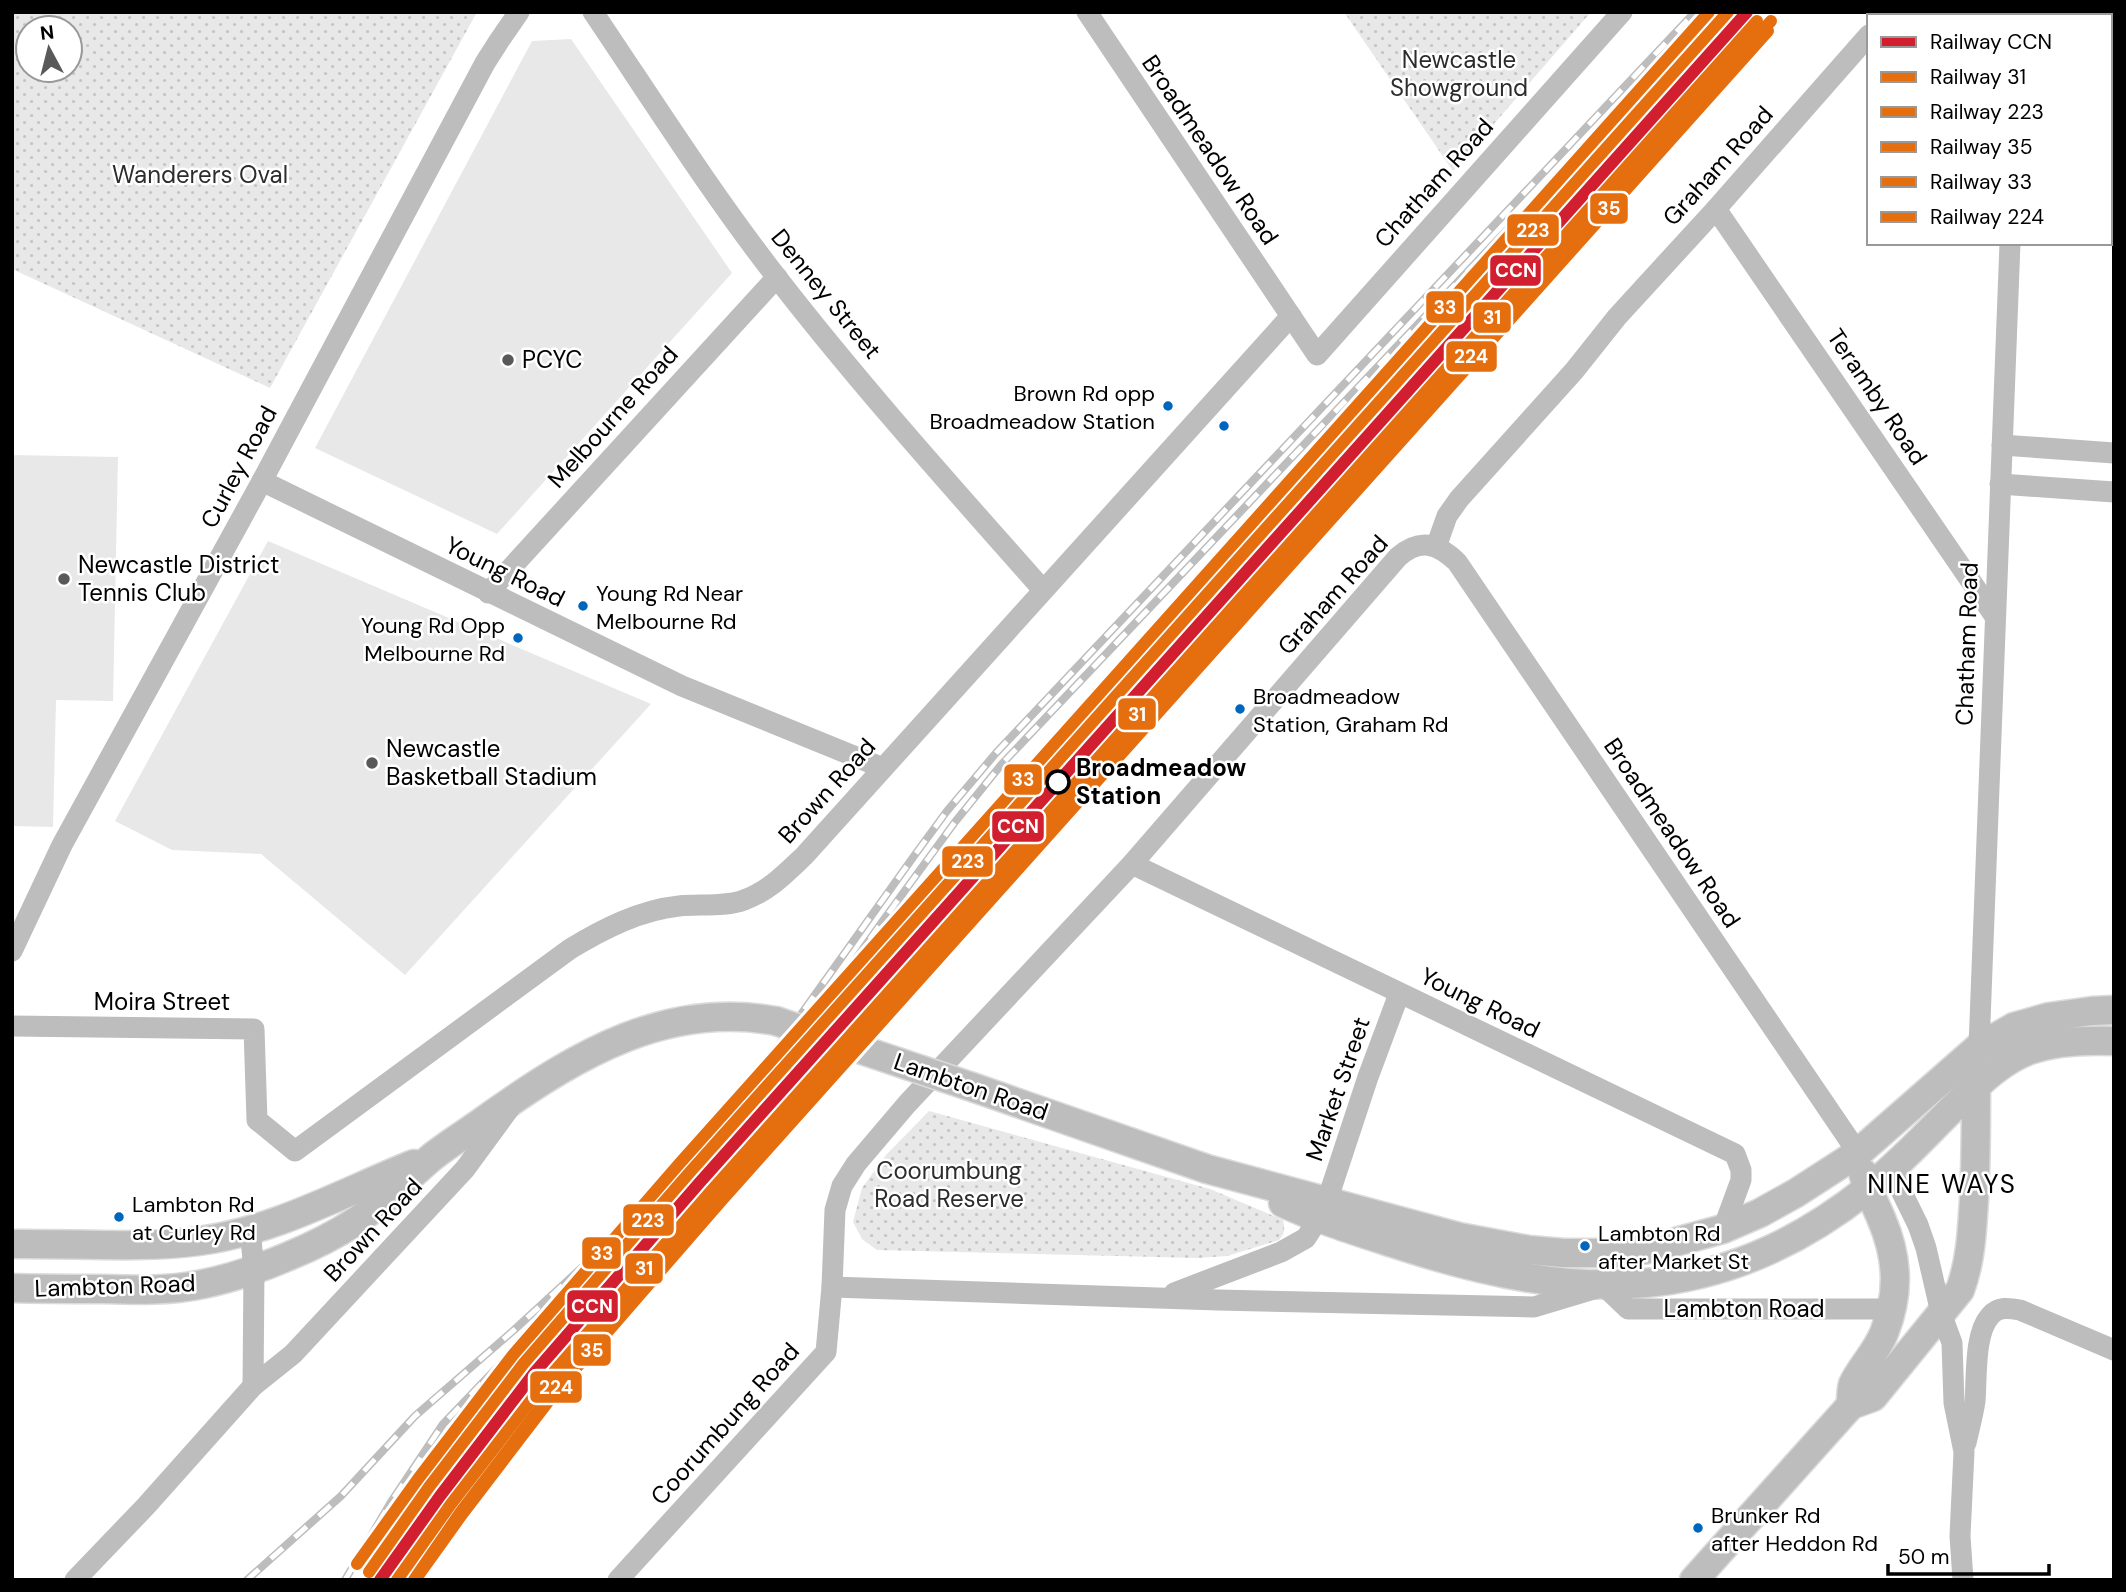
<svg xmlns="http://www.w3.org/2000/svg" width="2126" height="1592" viewBox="0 0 2126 1592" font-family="'DM Sans',sans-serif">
  <defs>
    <pattern id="park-dots" width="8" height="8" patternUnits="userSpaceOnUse" patternTransform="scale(1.75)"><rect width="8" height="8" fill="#e8e8e8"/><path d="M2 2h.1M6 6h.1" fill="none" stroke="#c5c5c5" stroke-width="1.8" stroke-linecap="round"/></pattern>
  </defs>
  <rect width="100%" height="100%" fill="#fff"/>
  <g fill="url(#park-dots)" fill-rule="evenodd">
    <path d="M12,12H477L270,388L12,269ZM28,28H70V70H28Z"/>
    <polygon points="1344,12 1591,12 1453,171"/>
    <path d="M929,1111L1210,1189L1283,1220C1285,1229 1285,1233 1279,1240L1227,1256L1198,1258L877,1250L862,1239L853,1222L862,1188L886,1155Z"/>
  </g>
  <g fill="#e8e8e8">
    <polygon points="571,39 732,273 497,534 315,448 532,41"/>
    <polygon points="12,455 118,457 113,701 56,700 53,827 12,826"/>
    <polygon points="268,541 651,704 405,975 261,854 172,850 115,821"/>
  </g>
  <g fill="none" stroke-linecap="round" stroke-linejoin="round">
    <defs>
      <g id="major">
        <polyline points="975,1088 1207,1169 1459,1237 1529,1250 1563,1253 1619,1253 1650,1249 1723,1229 1760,1213 1796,1193 1858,1153 1979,1047 2014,1027 2049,1017 2092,1011 2114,1010"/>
        <path d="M1283,1203C1322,1221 1362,1233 1402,1246C1575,1302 1717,1308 1866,1190C1899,1165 1928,1132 1958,1103C1979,1083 2002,1060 2030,1050C2056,1041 2087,1040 2114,1041"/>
        <path d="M12,1244C75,1243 137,1249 199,1241C275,1231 344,1192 414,1164"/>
        <path d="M12,1288C42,1289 72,1289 103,1289C136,1290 170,1291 203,1284C233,1278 261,1268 289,1256C311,1247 335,1235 355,1222C383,1204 406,1179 432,1157C451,1142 473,1129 493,1114C578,1054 667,1001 776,1021"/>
        <path d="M1851,1405C1851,1399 1851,1390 1853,1384C1861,1367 1876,1353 1884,1333C1900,1293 1898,1257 1881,1218C1875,1203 1867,1190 1863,1173"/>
        <path d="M1694,1580L1851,1405L1873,1397L1960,1290C1971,1260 1972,1231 1974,1199C1976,1162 1976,1124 1976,1086"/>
      </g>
    </defs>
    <use href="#major" stroke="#dbdbdb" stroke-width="31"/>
    <g stroke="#bdbdbd" stroke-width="21">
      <path d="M593,12C653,101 711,193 778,279C861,386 953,488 1043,590"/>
      <polyline points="1087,12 1317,355 1622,12"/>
      <polyline points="1886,16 1889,12"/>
      <polyline points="2016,16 2016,12"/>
      <polyline points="2110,129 2114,129"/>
      <polyline points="1716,209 1994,615"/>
      <polyline points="2002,445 2114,453"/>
      <polyline points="262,481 682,686 883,768"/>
      <polyline points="2000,484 2114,492"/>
      <polyline points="1436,547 1447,516 1459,499 1574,371 1617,317 1716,209 1869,35"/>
      <polyline points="488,593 777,277"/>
      <polyline points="1132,864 1735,1154 1741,1170 1741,1180 1723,1229"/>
      <polyline points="12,951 62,845 262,481 485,63 499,41 519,12"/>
      <path d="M12,1026L254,1029L257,1120L295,1151L570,949C603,929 640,910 679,906C698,904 727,907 744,900C769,891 785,874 804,856L1291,316"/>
      <polyline points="1979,1047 2010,243"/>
      <polyline points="1890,1168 1918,1225 1926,1248 1941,1313 1952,1343 1954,1403 1964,1452 1960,1536 1963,1580"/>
      <polyline points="1327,1201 1368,1077 1399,994"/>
      <polyline points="250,1229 254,1270 253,1386"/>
      <polyline points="832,1287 1218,1300 1534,1307 1604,1286 1628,1309 1893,1309"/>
      <polyline points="1174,1293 1281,1252 1306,1238 1318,1219"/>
      <path d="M1966,1443C1969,1429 1973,1415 1975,1401C1977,1377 1974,1334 1990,1316C1998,1306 2009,1308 2020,1310L2114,1350"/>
      <polyline points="75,1580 146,1506 253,1386 293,1354 465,1169 509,1109"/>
      <path d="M618,1580L826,1352L832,1287L835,1210L842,1186L856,1164L907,1104L1132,864L1398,557C1420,538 1437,543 1457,562L1858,1153"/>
    </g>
    <use href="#major" stroke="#bdbdbd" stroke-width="28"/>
    <defs>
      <g id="rail">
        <polyline points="247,1580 341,1496 415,1416 514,1330 615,1237 653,1198 752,1083 914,856 947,811 996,753 1695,12"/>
        <polyline points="345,1580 391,1502 443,1424 531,1332 619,1252 662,1207 765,1087 882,922 955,822 1001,765 1713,12"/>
      </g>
    </defs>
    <use href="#rail" stroke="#bdbdbd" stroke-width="8"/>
    <use href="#rail" stroke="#fff" stroke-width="5" stroke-dasharray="16" stroke-linecap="butt"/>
    <defs>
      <polyline id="major-bridge" points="776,1021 975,1088"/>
    </defs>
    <use href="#major-bridge" stroke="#dbdbdb" stroke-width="31" stroke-linecap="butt"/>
    <use href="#major-bridge" stroke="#bdbdbd" stroke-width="28"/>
    <defs>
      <polyline id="rail-1" points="380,1580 440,1496 535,1372 701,1181 1747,12"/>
      <polyline id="rail-2" points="397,1580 451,1504 546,1381 712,1190 1757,21"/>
      <polyline id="rail-3" points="369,1572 429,1487 524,1363 690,1172 1728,12"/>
      <polyline id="rail-4" points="415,1580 463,1513 557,1390 722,1200 1768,31"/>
      <polyline id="rail-5" points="357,1564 418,1479 513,1355 680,1163 1709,12"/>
      <polyline id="rail-6" points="414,1580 460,1513 556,1387 658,1267 1771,21"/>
    </defs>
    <use href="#rail-1" stroke="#fff" stroke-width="18"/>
    <use href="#rail-2" stroke="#fff" stroke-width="18"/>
    <use href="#rail-3" stroke="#fff" stroke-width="18"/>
    <use href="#rail-4" stroke="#fff" stroke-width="18"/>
    <use href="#rail-5" stroke="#fff" stroke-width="18"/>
    <use href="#rail-6" stroke="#fff" stroke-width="18"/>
    <use href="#rail-1" stroke="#d11f2f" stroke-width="12"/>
    <use href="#rail-2" stroke="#e56e0f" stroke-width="12"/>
    <use href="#rail-3" stroke="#e56e0f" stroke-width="12"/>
    <use href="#rail-4" stroke="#e56e0f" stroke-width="12"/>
    <use href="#rail-5" stroke="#e56e0f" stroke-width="12"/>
    <use href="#rail-6" stroke="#e56e0f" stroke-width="12"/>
  </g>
  <g fill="#595959" stroke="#fff" stroke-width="2.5">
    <circle cx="508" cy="360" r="7"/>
    <circle cx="64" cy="579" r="7"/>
    <circle cx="372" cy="763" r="7"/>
  </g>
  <g fill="#0065bd" stroke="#fff" stroke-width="2.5">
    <circle cx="1168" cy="406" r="6"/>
    <circle cx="1224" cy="426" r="6"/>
    <circle cx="583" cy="606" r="6"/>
    <circle cx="518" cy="638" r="6"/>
    <circle cx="1240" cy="709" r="6"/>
    <circle cx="119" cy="1217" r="6"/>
    <circle cx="1585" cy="1246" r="6"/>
    <circle cx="1698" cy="1528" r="6"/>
  </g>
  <circle fill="#fff" stroke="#000" stroke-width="3.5" cx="1058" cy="782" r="11"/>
  <g text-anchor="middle" stroke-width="5" stroke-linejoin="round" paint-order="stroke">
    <g font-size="22" fill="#000" stroke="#fff" text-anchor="start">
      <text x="1155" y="401" text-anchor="end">Brown Rd opp<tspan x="1155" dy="28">Broadmeadow Station</tspan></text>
      <text x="596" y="601">Young Rd Near<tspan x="596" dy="28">Melbourne Rd</tspan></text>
      <text x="505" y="633" text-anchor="end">Young Rd Opp<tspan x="505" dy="28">Melbourne Rd</tspan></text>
      <text x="1253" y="704">Broadmeadow<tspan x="1253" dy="28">Station, Graham Rd</tspan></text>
      <text x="132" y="1212">Lambton Rd<tspan x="132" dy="28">at Curley Rd</tspan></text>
      <text x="1598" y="1241">Lambton Rd<tspan x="1598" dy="28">after Market St</tspan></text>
      <text x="1711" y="1523">Brunker Rd<tspan x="1711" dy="28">after Heddon Rd</tspan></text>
    </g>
    <g font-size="24" fill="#2c2c2c" stroke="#fff">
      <text x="1459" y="68">Newcastle<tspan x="1459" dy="28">Showground</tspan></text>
      <text x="200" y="183">Wanderers Oval</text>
      <text x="949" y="1179">Coorumbung<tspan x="949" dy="28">Road Reserve</tspan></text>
    </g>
    <g font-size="24" fill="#000" stroke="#fff">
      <text transform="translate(1210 150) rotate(56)" y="8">Broadmeadow Road</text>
      <text transform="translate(1718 166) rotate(-48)" y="8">Graham Road</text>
      <text transform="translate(1434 183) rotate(-48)" y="8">Chatham Road</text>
      <text transform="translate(826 294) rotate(51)" y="8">Denney Street</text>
      <text transform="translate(1877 397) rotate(56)" y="8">Teramby Road</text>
      <text transform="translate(613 417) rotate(-48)" y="8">Melbourne Road</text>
      <text transform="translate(239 467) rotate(-62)" y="8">Curley Road</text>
      <text transform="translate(505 572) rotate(26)" y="8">Young Road</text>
      <text transform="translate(1333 595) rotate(-48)" y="8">Graham Road</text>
      <text transform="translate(1967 644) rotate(-88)" y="8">Chatham Road</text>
      <text transform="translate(827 791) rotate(-48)" y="8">Brown Road</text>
      <text transform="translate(1672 833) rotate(56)" y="8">Broadmeadow Road</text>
      <text x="162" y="1010">Moira Street</text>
      <text transform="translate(1480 1003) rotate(26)" y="8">Young Road</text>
      <text transform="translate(971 1087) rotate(19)" y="8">Lambton Road</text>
      <text transform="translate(1338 1089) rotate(-71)" y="8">Market Street</text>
      <text transform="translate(373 1230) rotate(-47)" y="8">Brown Road</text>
      <text transform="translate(115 1286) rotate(-2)" y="8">Lambton Road</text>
      <text x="1744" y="1317">Lambton Road</text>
      <text transform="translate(725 1424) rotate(-48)" y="8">Coorumbung Road</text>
    </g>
    <g font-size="24" fill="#000" stroke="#fff" text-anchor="start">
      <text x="522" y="368">PCYC</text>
      <text x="78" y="573">Newcastle District<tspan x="78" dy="28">Tennis Club</tspan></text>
      <text x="386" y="757">Newcastle<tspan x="386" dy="28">Basketball Stadium</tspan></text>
    </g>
    <g font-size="24" font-weight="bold" fill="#000" stroke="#fff" text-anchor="start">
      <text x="1076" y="776">Broadmeadow<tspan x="1076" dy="28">Station</tspan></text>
    </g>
    <g font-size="26" letter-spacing="2" fill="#000" stroke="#fff">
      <text x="1942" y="1193">NINE WAYS</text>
    </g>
  </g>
  <g stroke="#fff" stroke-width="2.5">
    <rect x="1589" y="192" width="40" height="33" rx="7" fill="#e56e0f"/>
    <rect x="1506" y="213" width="54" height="34" rx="7" fill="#e56e0f"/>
    <rect x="1489" y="254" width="53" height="33" rx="7" fill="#d11f2f"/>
    <rect x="1425" y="290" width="40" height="34" rx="7" fill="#e56e0f"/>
    <rect x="1472" y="301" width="40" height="33" rx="7" fill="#e56e0f"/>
    <rect x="1445" y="340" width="53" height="33" rx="7" fill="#e56e0f"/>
    <rect x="1117" y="697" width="40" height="34" rx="7" fill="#e56e0f"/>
    <rect x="1003" y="763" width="40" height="33" rx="7" fill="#e56e0f"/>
    <rect x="991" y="810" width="54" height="33" rx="7" fill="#d11f2f"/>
    <rect x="941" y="845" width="53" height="33" rx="7" fill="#e56e0f"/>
    <rect x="622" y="1203" width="53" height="34" rx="7" fill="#e56e0f"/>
    <rect x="581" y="1236" width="41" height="34" rx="7" fill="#e56e0f"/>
    <rect x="624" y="1252" width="40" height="33" rx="7" fill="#e56e0f"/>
    <rect x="566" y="1289" width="53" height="34" rx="7" fill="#d11f2f"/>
    <rect x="572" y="1333" width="40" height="34" rx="7" fill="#e56e0f"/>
    <rect x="529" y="1370" width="54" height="34" rx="7" fill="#e56e0f"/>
  </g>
  <g font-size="19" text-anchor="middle" font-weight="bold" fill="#fff">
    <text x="1609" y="215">35</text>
    <text x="1533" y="237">223</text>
    <text x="1516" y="277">CCN</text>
    <text x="1445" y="314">33</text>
    <text x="1492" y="324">31</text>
    <text x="1471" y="363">224</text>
    <text x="1137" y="721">31</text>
    <text x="1023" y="786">33</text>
    <text x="1018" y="833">CCN</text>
    <text x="968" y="868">223</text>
    <text x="648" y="1227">223</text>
    <text x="602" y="1260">33</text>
    <text x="644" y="1275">31</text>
    <text x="592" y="1313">CCN</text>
    <text x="592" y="1357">35</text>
    <text x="556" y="1394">224</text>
  </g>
  <rect width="2126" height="1592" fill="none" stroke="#000000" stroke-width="28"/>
  <rect x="1867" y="14" width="245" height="231" fill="#ffffff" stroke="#999999" stroke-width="2"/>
  <rect x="1881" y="37" width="35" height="10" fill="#d11f2f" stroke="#999999" stroke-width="2"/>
  <text x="1930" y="49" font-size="21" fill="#000000">Railway CCN</text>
  <rect x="1881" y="72" width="35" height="10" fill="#e56e0f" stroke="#999999" stroke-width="2"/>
  <text x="1930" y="84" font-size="21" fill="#000000">Railway 31</text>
  <rect x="1881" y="107" width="35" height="10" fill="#e56e0f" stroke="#999999" stroke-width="2"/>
  <text x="1930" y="119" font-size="21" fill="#000000">Railway 223</text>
  <rect x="1881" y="142" width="35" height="10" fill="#e56e0f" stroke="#999999" stroke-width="2"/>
  <text x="1930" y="154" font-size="21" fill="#000000">Railway 35</text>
  <rect x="1881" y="177" width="35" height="10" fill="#e56e0f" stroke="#999999" stroke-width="2"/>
  <text x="1930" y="189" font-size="21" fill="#000000">Railway 33</text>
  <rect x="1881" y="212" width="35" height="10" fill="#e56e0f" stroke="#999999" stroke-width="2"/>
  <text x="1930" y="224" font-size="21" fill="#000000">Railway 224</text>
  <g transform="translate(49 49) rotate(353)"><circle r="33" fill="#ffffff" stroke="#999999" stroke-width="2"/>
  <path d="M0-5L12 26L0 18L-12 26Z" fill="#595959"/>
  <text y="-10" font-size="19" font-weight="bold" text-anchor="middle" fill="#000000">N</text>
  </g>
  <path d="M1888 1564v10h161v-10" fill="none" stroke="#000000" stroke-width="3.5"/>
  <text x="1898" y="1564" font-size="21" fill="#000000" stroke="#ffffff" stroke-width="5" paint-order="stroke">50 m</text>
</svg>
